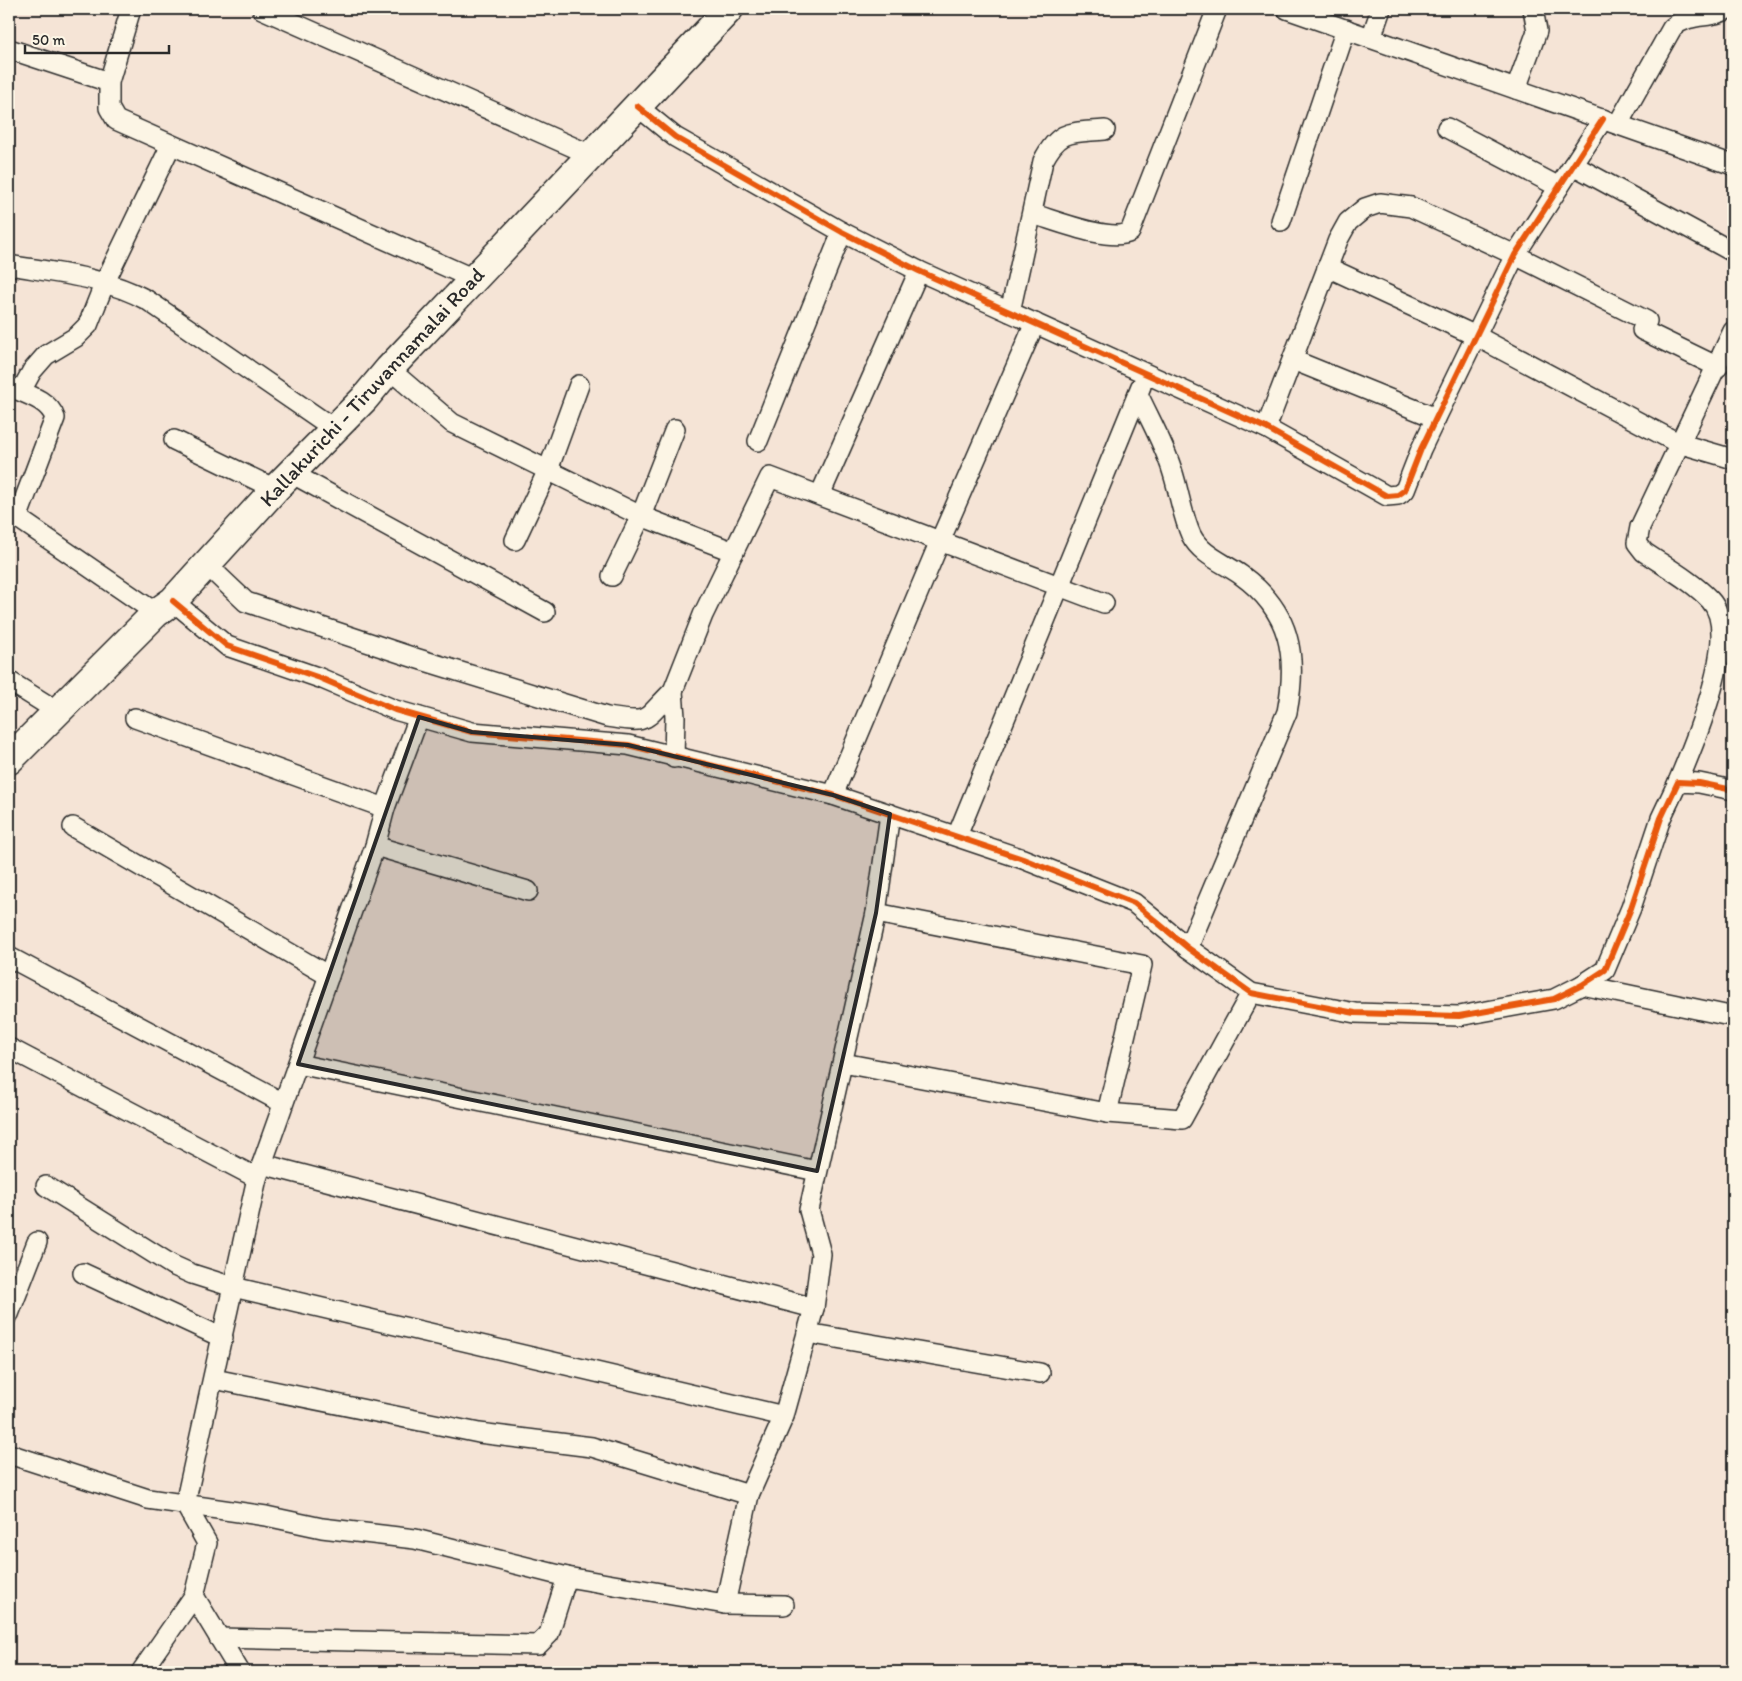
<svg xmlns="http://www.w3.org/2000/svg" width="1742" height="1681" viewBox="0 0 1742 1681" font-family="Itim,sans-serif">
  <rect width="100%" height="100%" fill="#f5e4d6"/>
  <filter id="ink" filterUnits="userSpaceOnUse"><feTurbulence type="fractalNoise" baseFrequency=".02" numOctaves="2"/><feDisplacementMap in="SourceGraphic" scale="10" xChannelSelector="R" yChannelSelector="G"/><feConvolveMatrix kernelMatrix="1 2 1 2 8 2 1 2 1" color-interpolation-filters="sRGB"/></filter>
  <g filter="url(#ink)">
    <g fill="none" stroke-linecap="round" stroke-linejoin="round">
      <defs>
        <g id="minor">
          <polyline points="131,9 109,82 109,108 116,120 474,279"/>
          <polyline points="262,9 591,155"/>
          <polyline points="1287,9 1733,165"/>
          <polyline points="1371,38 1381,9"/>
          <polyline points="9,49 109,82"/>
          <polyline points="1516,89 1537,31 1533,9"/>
          <polyline points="637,106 675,137 842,232 919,271 1266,428 1387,496 1398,495 1405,490 1421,449 1515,255 1603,119"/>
          <path d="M1618,124L1672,28C1691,11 1710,20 1728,9"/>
          <polyline points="1447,128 1559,187"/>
          <polyline points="1573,165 1733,252"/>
          <path d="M1033,214C1054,220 1111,243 1130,232L1217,9"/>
          <polyline points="1281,221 1346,29"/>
          <path d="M9,265C56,273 105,277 147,300L333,428"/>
          <polyline points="1327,267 1476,336 1678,443 1733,459"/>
          <path d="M1010,312L1043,161C1060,128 1072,133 1105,130"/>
          <polyline points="1642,330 1718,367"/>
          <polyline points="1293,360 1436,418"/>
          <polyline points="389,369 452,423 641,516 734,552"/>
          <path d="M10,387C26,394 49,400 55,418L18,516"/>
          <polyline points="21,391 32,371 46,355 76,337 88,325 105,282 171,145"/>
          <path d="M1138,394C1149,418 1164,444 1172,470C1179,491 1182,515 1191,535C1201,555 1224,563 1241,575C1291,611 1298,656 1287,712L1188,948"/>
          <polyline points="1266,428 1338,240 1348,222 1365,208 1380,203 1411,207 1515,255 1647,321"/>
          <polyline points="174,440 275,489"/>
          <polyline points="758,441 842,232"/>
          <polyline points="291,473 545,612"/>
          <polyline points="820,495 919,271"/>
          <polyline points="9,512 156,613"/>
          <polyline points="515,540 548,470 579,385"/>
          <path d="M207,565L246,602L412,657L607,717C652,724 642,721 673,691"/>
          <polyline points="612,576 641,516 675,429"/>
          <polyline points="173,601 227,646 320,678 395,710 472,732 628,745 833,795 1023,859 1134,903 1188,948 1251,993 1355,1013 1459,1016 1554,999 1582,985 1605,970 1631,908 1661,818 1678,782 1699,783 1733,790"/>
          <polyline points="9,681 57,711"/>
          <polyline points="135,718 385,808"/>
          <polyline points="674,758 675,717 673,691 703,615 770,477 1104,603"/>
          <path d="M1678,782C1694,744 1742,633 1710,600C1692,581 1666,567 1644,552L1637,543L1640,527L1733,331"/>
          <polyline points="833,795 940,541 1035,323"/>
          <polyline points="73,827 329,976"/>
          <polyline points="957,836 1141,386"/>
          <polyline points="375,846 528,891"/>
          <polyline points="876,913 1142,965 1107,1113"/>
          <polyline points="9,957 283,1103"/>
          <polyline points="1582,985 1725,1015"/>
          <polyline points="9,1048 257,1178"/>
          <polyline points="843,1063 1107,1113 1182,1119 1251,993"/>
          <polyline points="298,1064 817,1171"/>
          <polyline points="262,1164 814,1308"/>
          <polyline points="46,1186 172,1265 192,1274 233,1287 784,1416"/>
          <polyline points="83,1273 223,1338"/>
          <polyline points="9,1314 37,1242"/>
          <polyline points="807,1333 1040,1373"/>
          <polyline points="214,1379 479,1433 592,1447 749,1495"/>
          <polyline points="9,1454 148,1499 266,1516 322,1528 415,1539 567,1577 725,1604 784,1605"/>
          <polyline points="725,1604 749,1495 784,1416 814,1308 821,1254 809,1210 876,913 890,814"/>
          <polyline points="219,1638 538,1645 549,1634 567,1577"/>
          <polyline points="141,1672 194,1596"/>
          <polyline points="240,1672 194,1596 207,1543 185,1504 257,1178 375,846 385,808 419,717"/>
        </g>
        <polyline id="trunk" points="9,760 156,613 173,601 275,489 364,399 389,369 729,9"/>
      </defs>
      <use href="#minor" stroke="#2b2b2b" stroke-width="22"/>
      <use href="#trunk" stroke="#2b2b2b" stroke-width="31"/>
      <use href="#minor" stroke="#fcf5e5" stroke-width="19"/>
      <use href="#trunk" stroke="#fcf5e5" stroke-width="28"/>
      <defs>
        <g id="cycleway">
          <polyline points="637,106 675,137 842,232 919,271 1266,428 1387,496 1398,495 1405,490 1421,449 1515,255 1603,119"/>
          <polyline points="173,601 227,646 320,678 395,710 472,732 628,745 833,795 1023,859 1134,903 1188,948 1251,993 1355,1013 1459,1016 1554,999 1582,985 1605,970 1631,908 1661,818 1678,782 1699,783 1733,790"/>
        </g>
      </defs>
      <use href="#cycleway" stroke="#fcf5e5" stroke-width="9"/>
      <use href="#cycleway" stroke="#e8590c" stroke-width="6"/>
    </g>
  </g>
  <path fill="#2b2b2b" fill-opacity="0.2" stroke="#2b2b2b" stroke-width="4" stroke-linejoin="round" d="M419,717L472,732L628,745L833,795L890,814L876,913L817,1171L298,1064Z"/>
  <g text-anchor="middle" stroke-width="4" stroke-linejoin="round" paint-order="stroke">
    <g font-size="21" fill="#2b2b2b" stroke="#fcf5e5">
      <text transform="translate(372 387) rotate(-47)" y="7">Kallakurichi - Tiruvannamalai Road</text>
    </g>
  </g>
  <rect width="1742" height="1681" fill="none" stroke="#fcf5e5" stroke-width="30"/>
  <rect x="15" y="15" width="1712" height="1651" fill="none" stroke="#2b2b2b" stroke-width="2" filter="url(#ink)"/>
  <path d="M25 45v8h144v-8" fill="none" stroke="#2b2b2b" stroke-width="2.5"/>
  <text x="32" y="45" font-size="15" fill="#2b2b2b" stroke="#fcf5e5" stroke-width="4" paint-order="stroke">50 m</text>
</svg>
